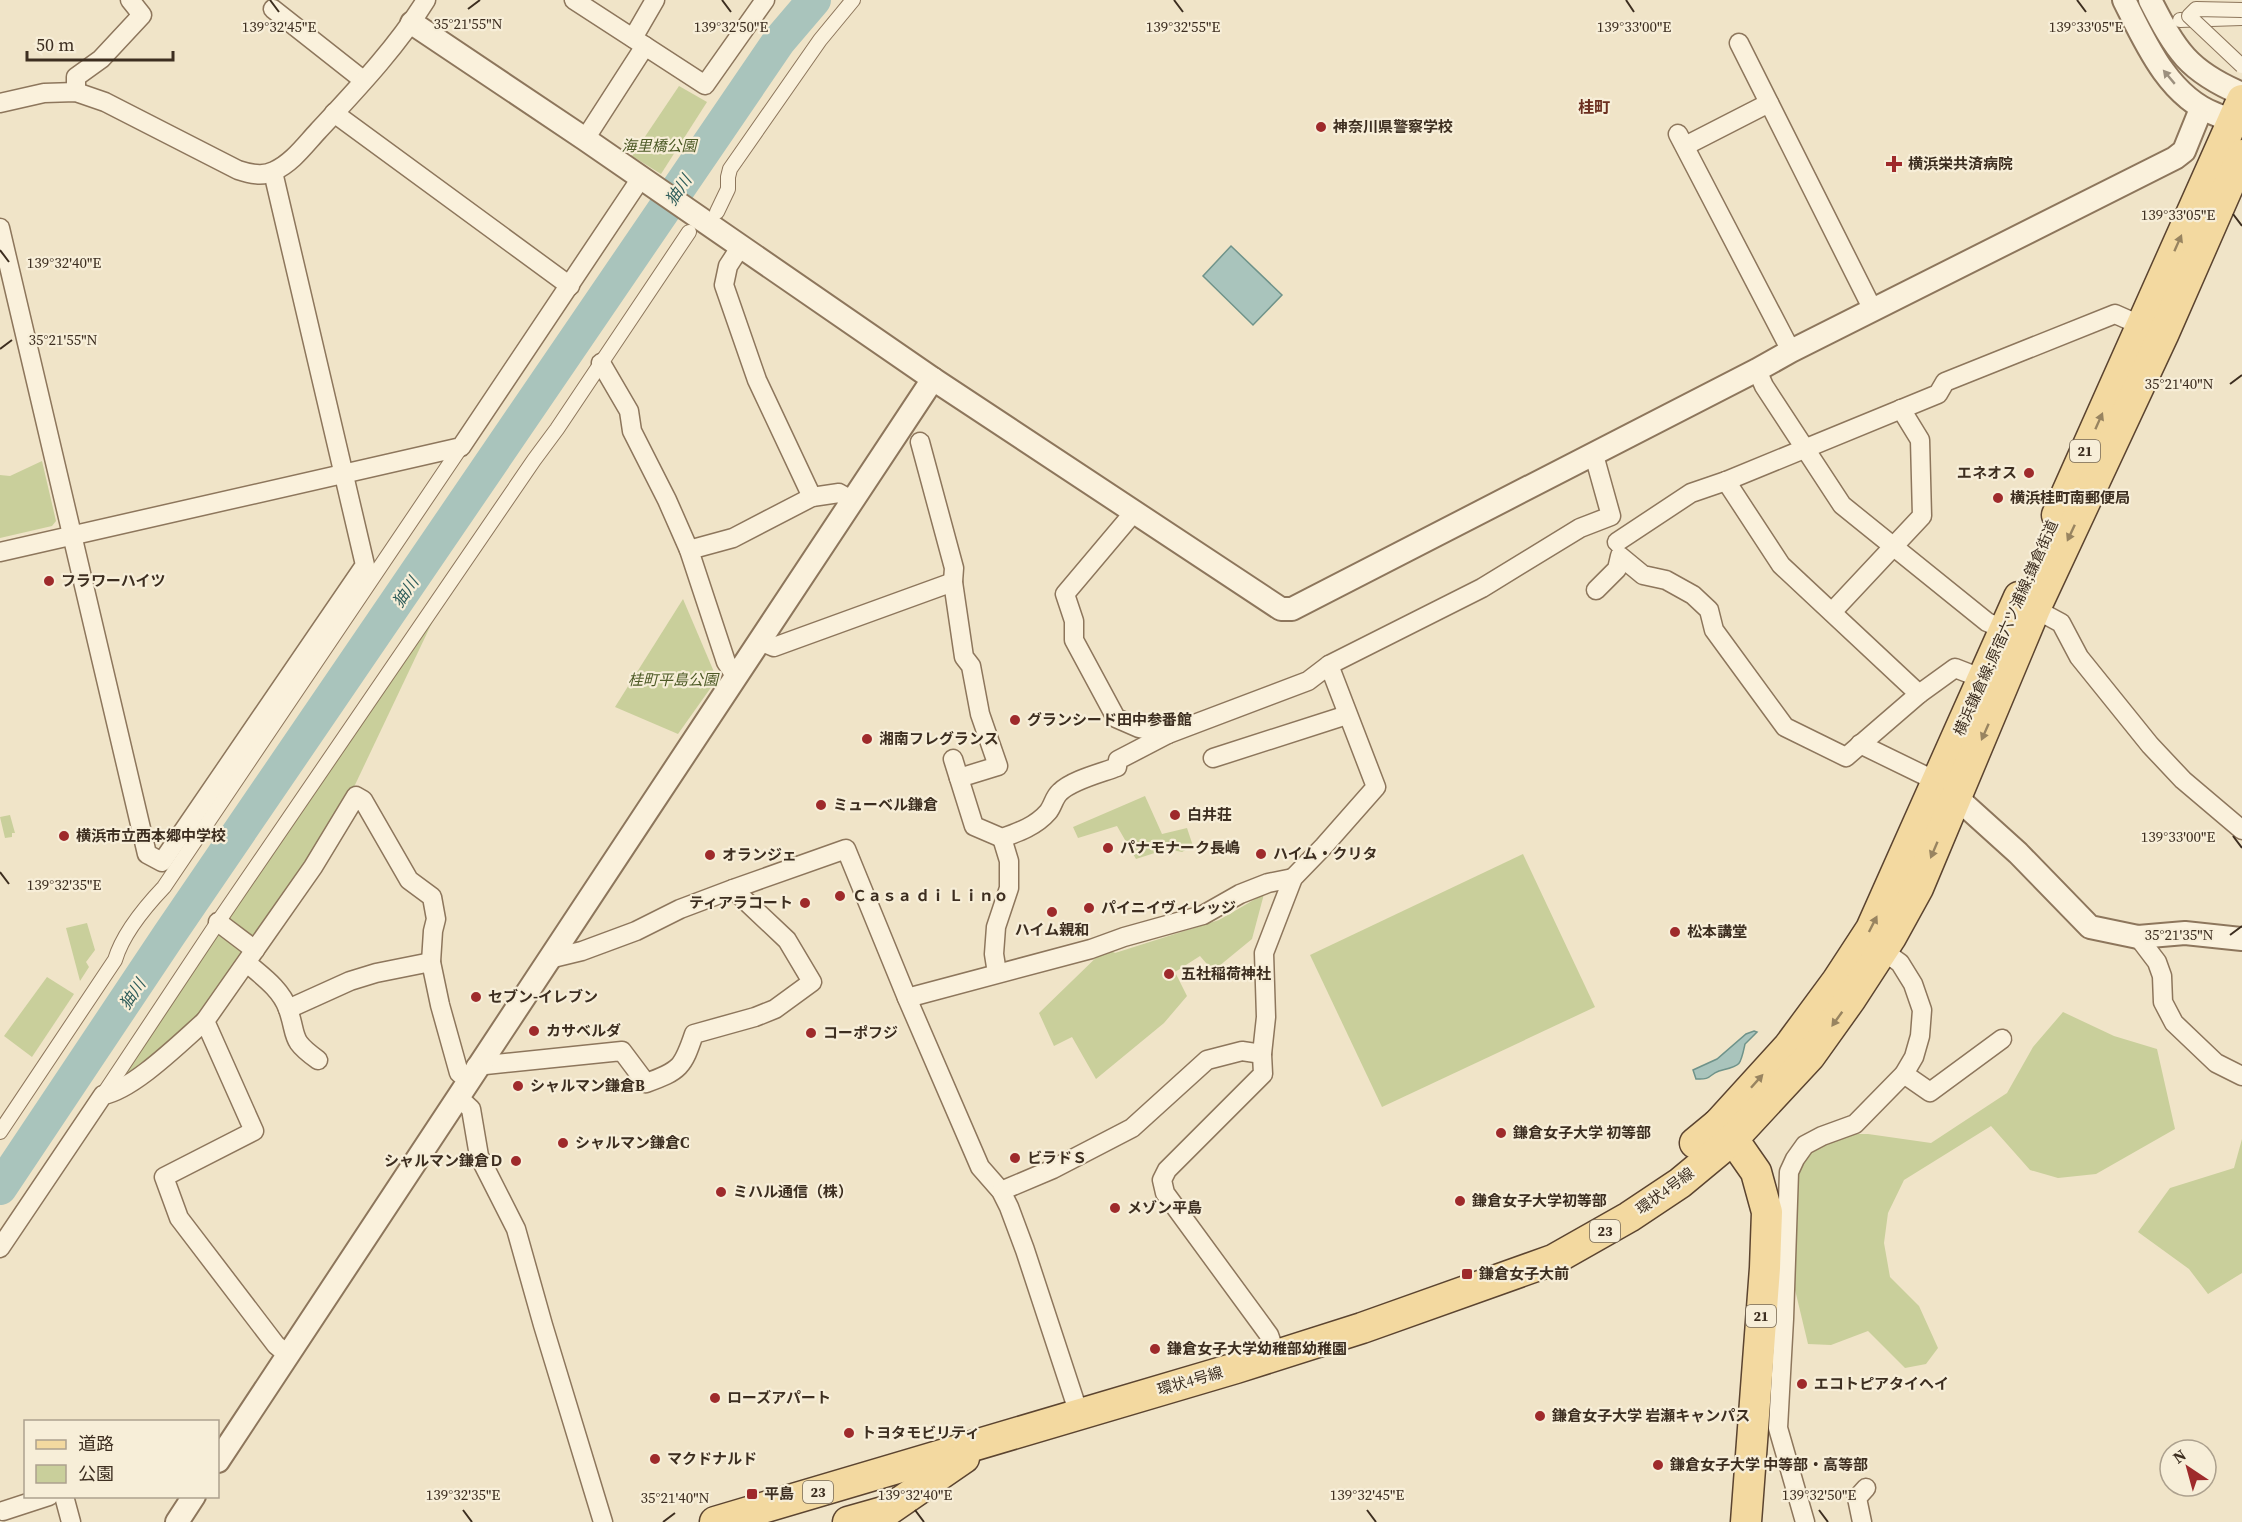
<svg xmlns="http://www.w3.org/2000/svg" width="2242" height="1522" viewBox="0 0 2242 1522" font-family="'Source Serif 4','Noto Sans JP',serif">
  <rect width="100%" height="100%" fill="#f0e4c8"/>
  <g fill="#c9cf9b">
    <polygon points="679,86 707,102 661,174 632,156"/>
    <polygon points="42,461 56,521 52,526 0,538 0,475 10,476"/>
    <polygon points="683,599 717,679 678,734 615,707"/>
    <polygon points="438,610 354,787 253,942 226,920"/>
    <polygon points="1145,796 1162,834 1187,828 1193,846 1182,852 1167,849 1136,859 1117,826 1078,838 1073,827"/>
    <polygon points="10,815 15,833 12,833 12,837 5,838 0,817"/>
    <polygon points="1523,854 1595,1007 1382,1107 1310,955"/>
    <polygon points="1264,894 1252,939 1213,971 1200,956 1175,972 1187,996 1164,1023 1096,1079 1072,1037 1054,1046 1039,1013 1106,948 1115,953 1219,920"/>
    <polygon points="87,923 95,950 86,962 89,967 80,981 66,928"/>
    <polygon points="220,927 248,951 188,1028 117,1084"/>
    <polygon points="47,977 74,994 32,1057 4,1036"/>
    <polygon points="2063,1012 2114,1036 2157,1049 2175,1129 2096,1174 2058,1178 2030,1170 1991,1126 1904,1180 1888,1213 1884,1243 1890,1277 1919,1306 1938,1348 1926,1364 1905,1368 1868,1331 1831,1345 1808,1344 1791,1273 1791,1159 1822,1134 1868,1134 1931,1143 2007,1093 2033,1047"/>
    <polygon points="2242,1139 2242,1273 2208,1294 2189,1269 2138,1232 2170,1188 2234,1168"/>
  </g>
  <g fill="#a9c4bc" stroke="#6f938a" stroke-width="1.5">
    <polygon points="1231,246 1282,295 1253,325 1203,276"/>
    <path d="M1754,1031L1757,1032L1745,1044C1740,1067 1741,1065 1719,1071C1708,1075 1712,1080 1696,1079L1693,1070L1717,1059L1746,1034Z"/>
  </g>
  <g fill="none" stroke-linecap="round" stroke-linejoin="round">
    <polyline stroke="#a9c4bc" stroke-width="34" points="0,1188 169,935 779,41 814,0"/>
    <defs>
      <g id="pedestrian">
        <polyline points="2180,20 2242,18"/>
        <polyline points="717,212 728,189 728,177 730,169 820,40 853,0"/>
        <polyline points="103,1095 218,922 534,460 557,429 689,232"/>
        <path d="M0,1132L115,960C123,933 145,907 164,887L461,447"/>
      </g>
      <g id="minor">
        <polyline points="574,0 705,85 765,0"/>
        <polyline points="273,9 363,80"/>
        <polyline points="633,38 655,0"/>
        <polyline points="1739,43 1873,310"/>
        <polyline points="76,92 76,77 101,59 142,15 130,0"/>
        <path d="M0,103L44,93L76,92L105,102L238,170C250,174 263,177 274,171C292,163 305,145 318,131C356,90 397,47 426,0"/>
        <polyline points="334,113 570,286"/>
        <polyline points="1678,134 1791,351"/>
        <polyline points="585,139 645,46"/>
        <polyline points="1685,146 1769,103"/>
        <polyline points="0,228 147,854 162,862 365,565 273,172"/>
        <polyline points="741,246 728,266 724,285 757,380 812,497"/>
        <polyline points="601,363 629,411 632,431 667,500 689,550 726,662 736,677"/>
        <polyline points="1757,370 1764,386 1842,505 1987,622 2012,633"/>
        <polyline points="920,442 954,568 953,582 964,657 971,666 980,714 998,766 959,778"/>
        <polyline points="1726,481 1781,565 1919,694"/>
        <polyline points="1135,511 1065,594 1074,621 1074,640 1116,718 1139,728 1168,734 1308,681 1329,665 1482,588 1580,528 1611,516 1594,455"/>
        <polyline points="1617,542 1691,493 1726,481 1938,394 1945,382 2115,314 2149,329"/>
        <polyline points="689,550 733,538 812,497 839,493 853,501"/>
        <polyline points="0,552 461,447 641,178"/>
        <polyline points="1596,590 1617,569 1620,556 1643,575 1666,580 1693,595 1709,610 1714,630 1785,727 1846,757 1919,694 1955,668 1991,682"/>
        <polyline points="2035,609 2061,623 2079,657 2150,745 2183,780 2242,830"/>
        <polyline points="1832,612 1922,516 1920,440 1901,409"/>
        <polyline points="760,641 774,647 953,582"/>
        <polyline points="1860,744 1938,782"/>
        <polyline points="1213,758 1347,715"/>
        <path d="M953,759L974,826L1002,838C1019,832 1036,826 1048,812C1053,806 1054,797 1060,792C1072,780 1101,773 1117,767L1118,760L1168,734"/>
        <polyline points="218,922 255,950"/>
        <polyline points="2138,937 2157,962 2162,976 2163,1002 2174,1023 2216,1063 2242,1076"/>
        <polyline points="549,959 582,951 636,931 680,909 733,889 846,849 907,998 980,1167 1001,1191 1009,1207 1025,1250 1079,1414"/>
        <path d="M247,963C262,976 281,989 288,1009C298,1038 289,1039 318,1060"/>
        <polyline points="997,973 994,954 996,927 1009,888 1009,861 1002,838"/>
        <polyline points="907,998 1091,949 1124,937 1203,915 1240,894 1268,883 1293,878"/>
        <polyline points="288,1009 350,981 376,973 431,962"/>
        <path d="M476,1066L622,1051L646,1083C680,1071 683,1067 694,1034L755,1017L775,1009L812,982L787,940L733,889"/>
        <polyline points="1904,1074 1930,1092 2002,1039"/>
        <polyline points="458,1097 471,1109 479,1156 516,1229 543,1325 603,1522"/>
        <polyline points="1001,1191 1053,1169 1132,1128 1207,1060 1242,1051 1262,1054"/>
        <path d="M0,1248L103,1095C133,1090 181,1042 205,1021"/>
        <polyline points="287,1354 276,1345 179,1218 164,1177 254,1131 205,1021 313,867 356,796 363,800 409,880 432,897 436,919 433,931 431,962 440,1005 459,1073 468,1079"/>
        <polyline points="1276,1355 1269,1335 1165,1193 1162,1180 1167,1170 1263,1074 1262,1054 1266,1017 1264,953 1293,878 1324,846 1376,787 1329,665"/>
        <polyline points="64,1496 71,1522"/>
        <polyline points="3,1511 49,1496"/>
        <polyline points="1805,1522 1778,1428 1784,1319 1789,1172 1795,1159 1805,1145 1822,1136 1855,1124 1904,1074 1914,1057 1920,1036 1922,1010 1913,984 1900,963 1882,950"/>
        <polyline points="1862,1522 1857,1498 1866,1488"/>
      </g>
      <g id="tertiary">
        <path d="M2124,0C2145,42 2168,96 2215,114C2225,118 2231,121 2242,119"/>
        <path d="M2150,0C2176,51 2188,71 2242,94"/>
        <polyline points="412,23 585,139 933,379 1281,609 1292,609 1327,591 1757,370 1791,351 2175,158 2184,151 2201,109"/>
        <polyline points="1946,788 2018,853 2090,927 2138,937 2185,933 2242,939"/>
        <path d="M218,1461C455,1099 695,740 933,379"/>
        <polyline points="177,1522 194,1496"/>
      </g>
      <g id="primary">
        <polyline points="2057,515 2242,100"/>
        <polyline points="1718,1124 1733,1139 1756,1172 1767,1212 1765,1268 1746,1522"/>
        <polyline points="1695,1143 1718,1124 1789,1046 1837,981 1871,929 2019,597"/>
        <polyline points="715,1522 1236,1368 1362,1328 1553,1260 1629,1217 1680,1183 1733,1139 1810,1056 1850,1000 1891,937 1918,888 2035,609 2163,335 2242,155"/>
        <polyline points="848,1522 887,1511 964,1458"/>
      </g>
    </defs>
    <use href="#pedestrian" stroke="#8d765c" stroke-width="16"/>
    <use href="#minor" stroke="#8d765c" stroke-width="21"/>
    <use href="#tertiary" stroke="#8d765c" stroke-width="26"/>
    <use href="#primary" stroke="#5b4430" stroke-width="33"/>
    <use href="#pedestrian" stroke="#faf1dc" stroke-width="14"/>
    <use href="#minor" stroke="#faf1dc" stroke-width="18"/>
    <use href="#tertiary" stroke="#faf1dc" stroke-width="22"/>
    <use href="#primary" stroke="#f3d9a0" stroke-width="30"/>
    <defs>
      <polyline id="pedestrian-bridge" points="2242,10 2196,9 2189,16 2242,66"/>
    </defs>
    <use href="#pedestrian-bridge" stroke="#8d765c" stroke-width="16" stroke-linecap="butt"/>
    <use href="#pedestrian-bridge" stroke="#faf1dc" stroke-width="14"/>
  </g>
  <defs><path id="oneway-solid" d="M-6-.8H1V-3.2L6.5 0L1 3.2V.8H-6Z" transform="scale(1.5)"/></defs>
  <use fill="#9c907e" href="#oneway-solid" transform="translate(2169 77) rotate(-130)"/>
  <g fill="#988460">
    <use href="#oneway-solid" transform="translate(2178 243) rotate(-66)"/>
    <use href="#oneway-solid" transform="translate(2099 421) rotate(-66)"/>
    <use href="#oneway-solid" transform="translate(2071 533) rotate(115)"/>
    <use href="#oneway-solid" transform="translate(1985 732) rotate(114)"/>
    <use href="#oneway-solid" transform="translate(1934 850) rotate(113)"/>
    <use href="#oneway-solid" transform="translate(1873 924) rotate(-63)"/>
    <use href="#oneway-solid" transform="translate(1837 1019) rotate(126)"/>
    <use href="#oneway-solid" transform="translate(1757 1081) rotate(-48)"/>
  </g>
  <path fill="none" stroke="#3d2e20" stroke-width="2" d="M270,0L279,12M722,0L731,12M1174,0L1183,12M1626,0L1634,12M2077,0L2086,12M468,9L480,0M2233,214L2242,226M0,250L9,262M0,349L12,340M2230,384L2242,375M2233,836L2242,848M0,872L9,884M2230,935L2242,926M463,1510L472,1522M915,1510L924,1522M1367,1510L1376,1522M1819,1510L1828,1522M663,1522L675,1513"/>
  <g fill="#9e2a2b" stroke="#f7eed8" stroke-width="2">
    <circle cx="1321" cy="127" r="6"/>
    <path d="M1891 155h6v6h6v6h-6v6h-6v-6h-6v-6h6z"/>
    <circle cx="2029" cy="473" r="6"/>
    <circle cx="1998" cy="498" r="6"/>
    <circle cx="49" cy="581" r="6"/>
    <circle cx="1015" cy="720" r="6"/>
    <circle cx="867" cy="739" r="6"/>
    <circle cx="821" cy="805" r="6"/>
    <circle cx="1175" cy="815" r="6"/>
    <circle cx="64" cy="836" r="6"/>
    <circle cx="1108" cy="848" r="6"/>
    <circle cx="1261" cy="854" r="6"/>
    <circle cx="710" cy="855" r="6"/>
    <circle cx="840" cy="896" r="6"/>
    <circle cx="805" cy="903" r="6"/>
    <circle cx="1089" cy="908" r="6"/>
    <circle cx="1052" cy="912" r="6"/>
    <circle cx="1675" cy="932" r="6"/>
    <circle cx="1169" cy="974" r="6"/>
    <circle cx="476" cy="997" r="6"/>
    <circle cx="534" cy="1031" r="6"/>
    <circle cx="811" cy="1033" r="6"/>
    <circle cx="518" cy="1086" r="6"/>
    <circle cx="1501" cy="1133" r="6"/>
    <circle cx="563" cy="1143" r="6"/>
    <circle cx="1015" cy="1158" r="6"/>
    <circle cx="516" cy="1161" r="6"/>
    <circle cx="721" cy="1192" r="6"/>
    <circle cx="1460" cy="1201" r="6"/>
    <circle cx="1115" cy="1208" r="6"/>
    <rect x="1461" y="1268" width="12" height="12" rx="3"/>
    <circle cx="1155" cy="1349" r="6"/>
    <circle cx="1802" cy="1384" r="6"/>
    <circle cx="715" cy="1398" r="6"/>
    <circle cx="1540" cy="1416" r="6"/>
    <circle cx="849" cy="1433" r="6"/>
    <circle cx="655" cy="1459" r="6"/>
    <circle cx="1658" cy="1465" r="6"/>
    <rect x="746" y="1488" width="12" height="12" rx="3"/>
  </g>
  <g text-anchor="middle" stroke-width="4.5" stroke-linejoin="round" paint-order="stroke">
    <g fill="#f7eed8" stroke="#756857" stroke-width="1.5">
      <rect x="2070" y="440" width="30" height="22" rx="4.5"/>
      <rect x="1590" y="1220" width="30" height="22" rx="4.5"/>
      <rect x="1746" y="1305" width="30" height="22" rx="4.5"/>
      <rect x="803" y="1481" width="30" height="22" rx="4.5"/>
    </g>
    <g font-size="14" font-weight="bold" fill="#3d2e20">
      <text x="2085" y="456">21</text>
      <text x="1605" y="1236">23</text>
      <text x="1761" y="1321">21</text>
      <text x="818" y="1497">23</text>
    </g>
    <g font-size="15" font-weight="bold" fill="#3d2e20" stroke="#f7eed8" text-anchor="start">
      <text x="1333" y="132">神奈川県警察学校</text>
      <text x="1908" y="169">横浜栄共済病院</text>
      <text x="2017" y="478" text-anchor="end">エネオス</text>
      <text x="2010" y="503">横浜桂町南郵便局</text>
      <text x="61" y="586">フラワーハイツ</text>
      <text x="1027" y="725">グランシード田中参番館</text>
      <text x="879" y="744">湘南フレグランス</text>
      <text x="833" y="810">ミューベル鎌倉</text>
      <text x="1187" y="820">白井荘</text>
      <text x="76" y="841">横浜市立西本郷中学校</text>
      <text x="1120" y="853">パナモナーク長嶋</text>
      <text x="1273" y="859">ハイム・クリタ</text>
      <text x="722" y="860">オランジェ</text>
      <text x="852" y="901">Ｃａｓａ ｄｉ Ｌｉｎｏ</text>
      <text x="793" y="908" text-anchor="end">ティアラコート</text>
      <text x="1101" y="913">パイニイヴィレッジ</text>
      <text x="1052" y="935" text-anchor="middle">ハイム親和</text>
      <text x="1687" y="937">松本講堂</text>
      <text x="1181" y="979">五社稲荷神社</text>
      <text x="488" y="1002">セブン-イレブン</text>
      <text x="546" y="1036">カサベルダ</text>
      <text x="823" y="1038">コーポフジ</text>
      <text x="530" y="1091">シャルマン鎌倉B</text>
      <text x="1513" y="1138">鎌倉女子大学 初等部</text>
      <text x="575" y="1148">シャルマン鎌倉C</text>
      <text x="1027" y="1163">ビラドＳ</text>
      <text x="504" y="1166" text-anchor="end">シャルマン鎌倉Ｄ</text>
      <text x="733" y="1197">ミハル通信（株）</text>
      <text x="1472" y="1206">鎌倉女子大学初等部</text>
      <text x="1127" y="1213">メゾン平島</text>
      <text x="1479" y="1279">鎌倉女子大前</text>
      <text x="1167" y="1354">鎌倉女子大学幼稚部幼稚園</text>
      <text x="1814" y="1389">エコトピアタイヘイ</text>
      <text x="727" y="1403">ローズアパート</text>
      <text x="1552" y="1421">鎌倉女子大学 岩瀬キャンパス</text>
      <text x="861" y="1438">トヨタモビリティ</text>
      <text x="667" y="1464">マクドナルド</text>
      <text x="1670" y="1470">鎌倉女子大学 中等部・高等部</text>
      <text x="764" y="1499">平島</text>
    </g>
    <g font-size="15" font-style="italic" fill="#4d5a26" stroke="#f7eed8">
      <text x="659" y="151">海里橋公園</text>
      <text x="673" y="685">桂町平島公園</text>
    </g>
    <g font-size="15" fill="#3d2e20" stroke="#f7eed8">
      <text transform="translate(2006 628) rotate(-66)" y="5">横浜鎌倉線;原宿六ツ浦線;鎌倉街道</text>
      <text transform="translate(1665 1191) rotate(-36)" y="5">環状4号線</text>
      <text transform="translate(1190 1381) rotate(-16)" y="5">環状4号線</text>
    </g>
    <g font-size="16" font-weight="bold" fill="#6b2e1e" stroke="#f7eed8">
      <text x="1594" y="113">桂町</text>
    </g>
    <g font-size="16" font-style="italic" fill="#2f5d5a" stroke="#f7eed8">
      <text transform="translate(678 190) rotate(-56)" y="6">㹨川</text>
      <text transform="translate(405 592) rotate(-56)" y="6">㹨川</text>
      <text transform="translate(132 994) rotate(-56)" y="6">㹨川</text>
    </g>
  </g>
  <g font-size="15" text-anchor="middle" fill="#3d2e20" stroke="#f7eed8" stroke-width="4.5" stroke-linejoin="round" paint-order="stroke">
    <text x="468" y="29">35°21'55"N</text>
    <text x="279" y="32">139°32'45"E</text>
    <text x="731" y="32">139°32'50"E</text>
    <text x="1183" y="32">139°32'55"E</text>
    <text x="1634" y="32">139°33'00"E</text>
    <text x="2086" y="32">139°33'05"E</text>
    <text x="2178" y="220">139°33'05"E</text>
    <text x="64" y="268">139°32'40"E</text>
    <text x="63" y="345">35°21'55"N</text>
    <text x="2179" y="389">35°21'40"N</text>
    <text x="2178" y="842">139°33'00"E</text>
    <text x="64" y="890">139°32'35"E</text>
    <text x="2179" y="940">35°21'35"N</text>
    <text x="463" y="1500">139°32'35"E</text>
    <text x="915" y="1500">139°32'40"E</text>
    <text x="1367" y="1500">139°32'45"E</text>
    <text x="1819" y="1500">139°32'50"E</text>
    <text x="675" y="1503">35°21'40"N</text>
  </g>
  <rect x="24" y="1420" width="195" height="78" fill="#f7eed8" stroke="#ada18e" stroke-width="1.5"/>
  <rect x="36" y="1440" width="30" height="9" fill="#f3d9a0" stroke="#ada18e" stroke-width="1.5"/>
  <text x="78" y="1450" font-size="18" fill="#3d2e20">道路</text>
  <rect x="36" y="1465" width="30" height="18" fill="#c9cf9b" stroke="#ada18e" stroke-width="1.5"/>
  <text x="78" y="1480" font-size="18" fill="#3d2e20">公園</text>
  <g transform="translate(2188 1468) rotate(324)"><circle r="28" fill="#f7eed8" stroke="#ada18e" stroke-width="1.5"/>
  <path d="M0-4.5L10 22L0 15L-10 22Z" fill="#9e2a2b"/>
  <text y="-9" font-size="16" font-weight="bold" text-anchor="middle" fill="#3d2e20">N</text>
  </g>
  <path d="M27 51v9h146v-9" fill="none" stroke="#3d2e20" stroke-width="3"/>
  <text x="36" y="51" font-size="18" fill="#3d2e20" stroke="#f7eed8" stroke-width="4.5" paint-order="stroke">50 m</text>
</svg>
